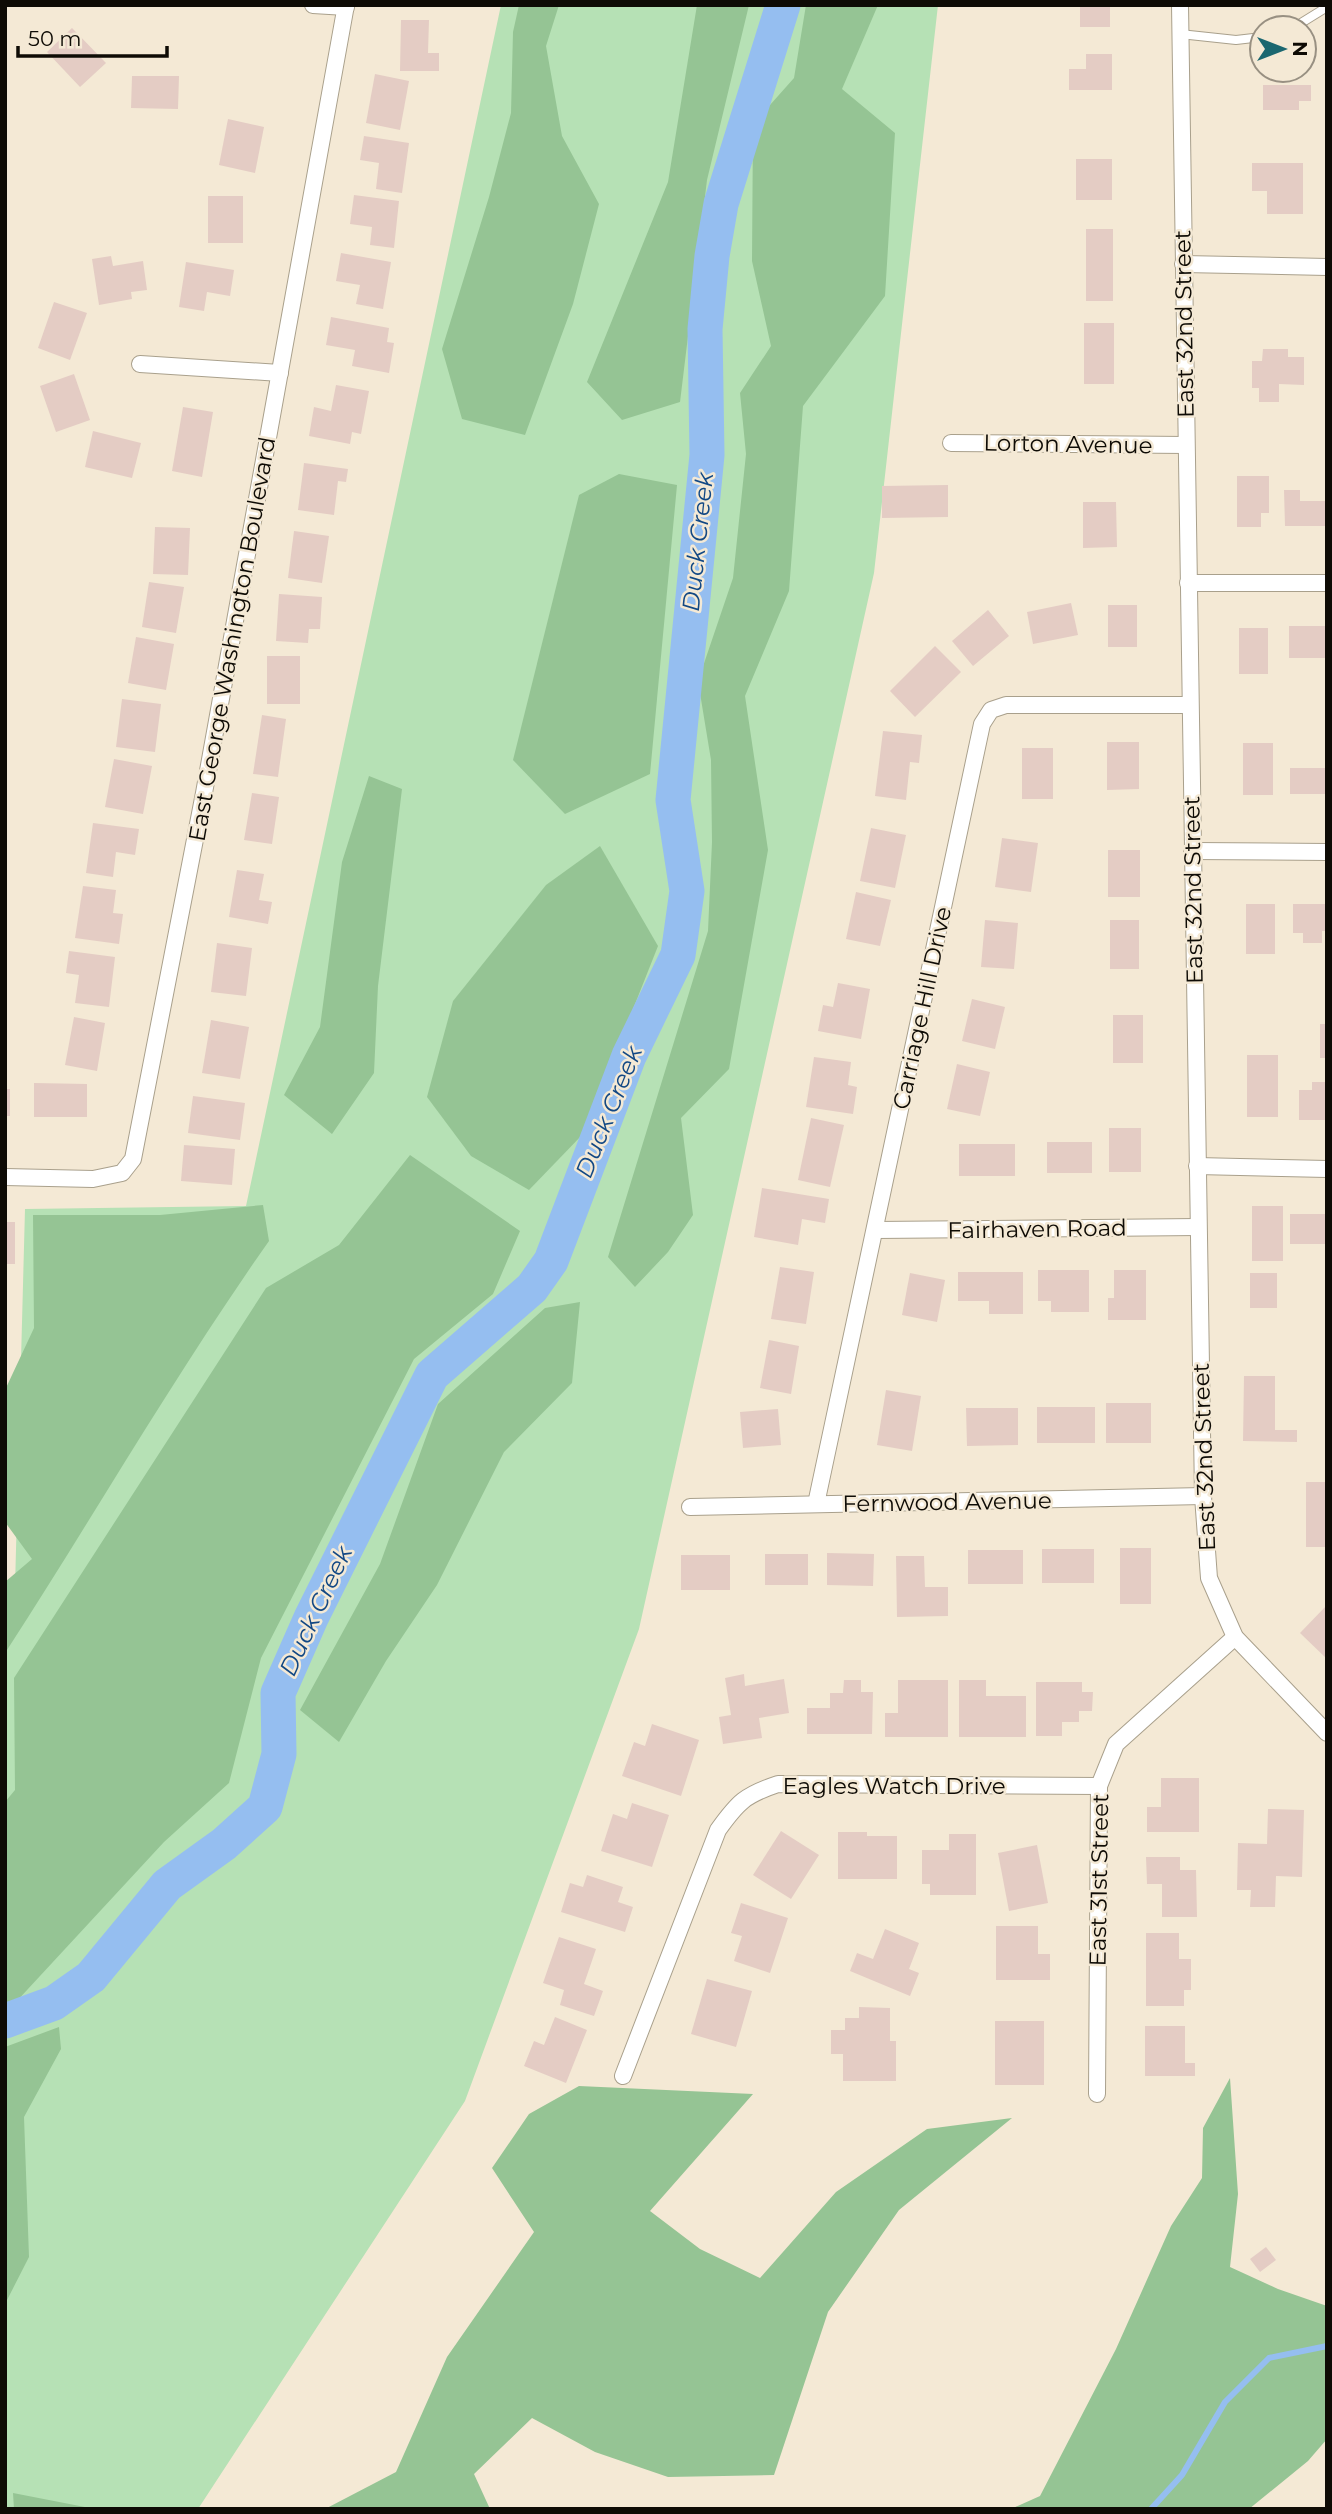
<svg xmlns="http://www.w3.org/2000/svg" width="1332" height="2514" viewBox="0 0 1332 2514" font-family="Montserrat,sans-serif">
  <rect width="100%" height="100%" fill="#f4e9d5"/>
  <polygon fill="#b6e1b5" points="501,5 938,5 874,573 639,1629 465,2101 198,2509 11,2509 5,2506 5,1625 14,1625 25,1209 246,1206"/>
  <g fill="#95c494">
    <polygon points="519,5 559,5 546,46 562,136 599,204 573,304 525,435 462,419 442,349 489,197 511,113 513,32"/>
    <polygon points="697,5 749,5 707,180 680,402 622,420 587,382 668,182"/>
    <polygon points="806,5 878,5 842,89 895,133 885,296 803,406 789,591 745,696 768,850 729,1069 681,1118 693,1215 668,1252 635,1287 608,1257 708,931 712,842 711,760 698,681 733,578 746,454 740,393 771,346 752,261 753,124 794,78"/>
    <polygon points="619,474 677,485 650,774 565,814 513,760 579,495"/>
    <polygon points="369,776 402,789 378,986 374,1073 332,1134 284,1095 320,1027 342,862"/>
    <polygon points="600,846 658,946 584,1133 529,1190 471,1156 427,1097 453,1001 546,885"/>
    <polygon points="410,1155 520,1231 493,1294 414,1359 261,1658 229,1783 164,1842 15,2003 5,2004 5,1802 15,1790 14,1678 266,1288 339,1245"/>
    <path d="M263,1205L269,1241C176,1373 95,1514 7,1650L5,1649V1582L32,1559L5,1522V1390L34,1328L33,1215H160Z"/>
    <polygon points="580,1302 572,1383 504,1452 437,1585 386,1661 339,1742 300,1710 380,1564 438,1404 545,1308"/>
    <polygon points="59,2027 61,2049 24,2117 29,2257 5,2304 5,2047"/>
    <polygon points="1230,2078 1238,2194 1230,2267 1278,2289 1327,2306 1327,2439 1308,2461 1249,2509 1011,2509 1040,2496 1116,2349 1171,2226 1202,2178 1203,2128"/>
    <polygon points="579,2086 753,2094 650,2211 700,2249 760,2278 836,2192 927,2129 1012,2118 899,2210 828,2312 774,2475 668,2477 595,2452 532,2418 474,2474 490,2509 325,2509 396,2472 447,2357 534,2232 492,2168 529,2114"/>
    <polygon points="13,2493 95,2509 14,2509"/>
  </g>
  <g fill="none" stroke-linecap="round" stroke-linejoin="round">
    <polyline stroke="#95bef0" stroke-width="6" points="1151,2509 1182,2475 1225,2402 1269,2358 1327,2346"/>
    <polyline stroke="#95bef0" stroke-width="35" points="5,2021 54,2003 91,1977 167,1885 224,1844 265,1807 279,1754 278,1693 311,1618 432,1375 532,1288 551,1261 629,1056 678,955 687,891 673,800 707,455 705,329 712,256 721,204 783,5"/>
  </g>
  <g fill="#e4ccc4">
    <rect x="1080" y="5" width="30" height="22"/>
    <polygon points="401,20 429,20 428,53 439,53 439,71 400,71"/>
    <polygon points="72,28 106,63 80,87 47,52"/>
    <polygon points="1086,54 1112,54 1112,90 1069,90 1069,69 1086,69"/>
    <polygon points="375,74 409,81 400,130 366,123"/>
    <polygon points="132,76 179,76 178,109 131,108"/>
    <polygon points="1263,85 1311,85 1311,101 1299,101 1299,110 1263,110"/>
    <polygon points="228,119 264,127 255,173 219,165"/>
    <polygon points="364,136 409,143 402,193 376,189 379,163 360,160"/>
    <rect x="1076" y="159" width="36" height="41"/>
    <polygon points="1252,163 1303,163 1303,214 1267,214 1267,191 1252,191"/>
    <polygon points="354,195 399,201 394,248 370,245 372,227 350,224"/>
    <rect x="208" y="196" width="35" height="47"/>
    <rect x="1086" y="229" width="27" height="72"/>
    <polygon points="341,253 391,262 383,309 356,304 360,285 336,281"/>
    <polygon points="111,256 113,266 143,261 147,290 131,292 132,299 99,305 92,259"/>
    <polygon points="186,262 234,270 230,296 207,292 204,311 179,307"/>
    <polygon points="54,302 87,313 70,360 38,348"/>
    <polygon points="331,317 389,328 387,342 394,343 389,373 352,366 355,350 326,345"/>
    <rect x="1084" y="323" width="30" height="61"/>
    <polygon points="1263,349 1288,349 1288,357 1304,357 1304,385 1279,384 1279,402 1259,402 1259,388 1252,388 1252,361 1262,361"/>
    <polygon points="74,374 90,420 56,432 40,386"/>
    <polygon points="336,385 369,391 361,434 352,432 350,444 309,436 314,407 331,411"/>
    <polygon points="183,407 213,412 202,477 172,471"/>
    <polygon points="93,431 141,443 132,478 85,467"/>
    <polygon points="304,463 348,469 346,482 338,481 334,515 298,510"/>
    <polygon points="1237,476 1269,476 1269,513 1261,513 1261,527 1237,527"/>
    <polygon points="948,485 948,517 882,518 882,486"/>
    <polygon points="1284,490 1300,490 1300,501 1327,501 1327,526 1285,526"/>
    <polygon points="1083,502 1116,502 1117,547 1083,548"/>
    <polygon points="155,527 190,528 188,575 153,574"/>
    <polygon points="294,531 329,536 322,583 288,578"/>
    <polygon points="149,582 184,587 176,633 142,627"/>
    <polygon points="279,594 322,597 320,629 309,629 308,643 276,641"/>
    <polygon points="1071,603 1078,635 1033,644 1027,612"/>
    <rect x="1108" y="605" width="29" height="42"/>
    <polygon points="988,610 1009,636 973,666 952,641"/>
    <rect x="1289" y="626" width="38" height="32"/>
    <rect x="1239" y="628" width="29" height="46"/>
    <polygon points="136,637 174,644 166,690 128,683"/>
    <polygon points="935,646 961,672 915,717 890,691"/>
    <rect x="267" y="656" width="33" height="48"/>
    <polygon points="122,699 161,704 155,752 116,747"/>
    <polygon points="262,715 286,719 278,777 253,774"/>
    <polygon points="883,731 922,735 919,763 910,762 906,800 875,796"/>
    <polygon points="1107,742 1139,742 1139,789 1107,790"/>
    <rect x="1243" y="743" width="30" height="52"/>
    <rect x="1022" y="748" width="31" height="51"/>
    <polygon points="114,759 152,766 143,814 105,807"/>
    <rect x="1290" y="768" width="37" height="26"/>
    <polygon points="252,793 279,797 272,844 244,840"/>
    <polygon points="93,823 139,829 135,855 116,852 113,877 86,873"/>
    <polygon points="871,828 906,835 895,888 860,881"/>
    <polygon points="1002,838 1038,843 1031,892 995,887"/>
    <rect x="1108" y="850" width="32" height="47"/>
    <polygon points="237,870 264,874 259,900 272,902 268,924 229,917"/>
    <polygon points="83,886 116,890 113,913 123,914 119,944 75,938"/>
    <polygon points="856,892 891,900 880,946 846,939"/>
    <rect x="1246" y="904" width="29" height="50"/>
    <polygon points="1293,904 1327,904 1327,931 1322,931 1322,943 1303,943 1303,933 1293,933"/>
    <polygon points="985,920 1018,923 1014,969 981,967"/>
    <rect x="1110" y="920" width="29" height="49"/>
    <polygon points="217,943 252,948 246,996 211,992"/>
    <polygon points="69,951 115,957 109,1007 75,1003 79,975 66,973"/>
    <polygon points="838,983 870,989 861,1039 818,1031 823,1005 833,1007"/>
    <polygon points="972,999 1005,1007 995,1049 962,1041"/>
    <rect x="1113" y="1015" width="30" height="48"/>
    <polygon points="74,1017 105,1023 97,1071 65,1065"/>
    <polygon points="211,1020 249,1027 240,1079 202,1073"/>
    <rect x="1320" y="1024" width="7" height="34"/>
    <rect x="1247" y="1055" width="31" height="62"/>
    <polygon points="814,1057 851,1062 848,1085 857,1087 853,1114 806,1107"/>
    <polygon points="957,1064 990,1072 980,1116 947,1109"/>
    <polygon points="1312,1082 1327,1082 1327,1120 1299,1120 1299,1090 1312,1090"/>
    <polygon points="34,1083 87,1084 87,1117 34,1117"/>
    <rect x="5" y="1089" width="5" height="27"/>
    <polygon points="193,1096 245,1103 240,1140 188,1133"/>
    <polygon points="811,1118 844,1125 830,1187 798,1180"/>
    <rect x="1109" y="1128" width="32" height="44"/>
    <rect x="1047" y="1142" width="45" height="31"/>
    <rect x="959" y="1144" width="56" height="32"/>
    <polygon points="184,1145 235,1149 232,1185 181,1181"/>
    <polygon points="762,1188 829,1199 825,1223 802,1219 798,1245 754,1237"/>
    <rect x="1252" y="1206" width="31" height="55"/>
    <rect x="1290" y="1214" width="37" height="30"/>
    <rect x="5" y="1222" width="10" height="42"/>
    <polygon points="780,1267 814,1272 806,1324 771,1319"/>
    <polygon points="1038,1270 1089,1270 1089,1312 1051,1312 1051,1301 1038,1301"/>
    <polygon points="1114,1270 1146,1270 1146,1320 1108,1320 1108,1298 1114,1298"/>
    <polygon points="958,1272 1023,1272 1023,1314 989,1314 989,1301 958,1301"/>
    <polygon points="910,1273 945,1280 937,1322 902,1315"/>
    <rect x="1250" y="1273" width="27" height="35"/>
    <polygon points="769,1340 799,1346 791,1394 760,1388"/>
    <polygon points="1244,1376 1275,1376 1275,1430 1297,1430 1297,1442 1243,1441"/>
    <polygon points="886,1390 921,1396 912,1451 877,1445"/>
    <rect x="1106" y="1403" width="45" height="40"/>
    <rect x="1037" y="1407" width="58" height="36"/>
    <polygon points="966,1408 1018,1408 1018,1445 967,1446"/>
    <polygon points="778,1409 781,1445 743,1448 740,1412"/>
    <rect x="1306" y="1482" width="21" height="65"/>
    <rect x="1120" y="1548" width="31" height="56"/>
    <rect x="1042" y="1549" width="52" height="34"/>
    <rect x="968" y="1550" width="55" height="34"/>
    <polygon points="827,1553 874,1554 873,1586 827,1585"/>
    <rect x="765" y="1554" width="43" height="31"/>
    <rect x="681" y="1555" width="49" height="35"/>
    <polygon points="896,1556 924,1556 925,1587 948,1587 948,1616 897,1617"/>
    <polygon points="1327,1605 1327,1659 1300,1633"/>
    <polygon points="744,1674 745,1686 784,1679 789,1713 759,1718 762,1738 723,1744 719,1717 731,1715 725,1678"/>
    <polygon points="844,1680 861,1680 861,1692 873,1692 872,1734 807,1734 807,1708 830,1708 830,1693 843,1693"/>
    <polygon points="898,1680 948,1680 948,1737 885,1737 885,1713 898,1713"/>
    <polygon points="959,1680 986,1680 986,1696 1026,1696 1026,1737 959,1737"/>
    <polygon points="1036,1682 1082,1682 1082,1692 1093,1692 1092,1711 1079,1711 1079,1722 1062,1722 1062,1736 1036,1736"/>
    <polygon points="652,1724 699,1740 681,1796 622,1776 634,1742 645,1746"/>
    <polygon points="1161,1778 1199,1778 1199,1832 1147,1832 1147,1807 1161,1807"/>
    <polygon points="632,1803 669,1815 652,1867 601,1851 613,1814 627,1819"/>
    <polygon points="1268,1809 1304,1810 1302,1877 1276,1876 1275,1907 1250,1907 1251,1890 1237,1890 1238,1843 1267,1844"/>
    <polygon points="781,1831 819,1855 791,1899 753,1875"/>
    <polygon points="838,1832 867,1832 867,1836 897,1836 897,1879 838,1879"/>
    <polygon points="949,1834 976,1834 976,1895 930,1895 930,1884 922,1884 922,1850 949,1850"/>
    <polygon points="1037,1845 1048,1903 1009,1911 998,1853"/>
    <polygon points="1146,1857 1180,1857 1180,1870 1196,1870 1197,1917 1162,1917 1162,1884 1147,1884"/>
    <polygon points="587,1875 623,1887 618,1902 633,1907 625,1932 561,1912 570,1883 583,1887"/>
    <polygon points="741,1903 788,1918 770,1973 734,1961 742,1936 731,1933"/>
    <polygon points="996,1926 1038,1926 1038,1954 1050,1954 1050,1980 996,1980"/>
    <polygon points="885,1929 919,1943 909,1969 919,1973 910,1996 850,1971 857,1953 873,1959"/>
    <polygon points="1146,1933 1179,1933 1179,1959 1191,1959 1191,1990 1184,1990 1184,2006 1146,2006"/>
    <polygon points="559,1937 596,1949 584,1984 603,1991 594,2016 560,2005 564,1990 543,1983"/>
    <polygon points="707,1979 752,1991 736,2047 691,2034"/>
    <polygon points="859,2007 890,2008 890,2041 896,2041 896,2081 843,2081 843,2054 831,2054 831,2030 845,2030 845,2018 859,2018"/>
    <polygon points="555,2017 587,2030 566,2083 524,2066 534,2041 544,2045"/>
    <rect x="995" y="2021" width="49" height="64"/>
    <polygon points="1145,2026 1185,2026 1185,2063 1195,2063 1195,2076 1145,2076"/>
    <polygon points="1266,2247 1276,2260 1260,2272 1250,2259"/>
  </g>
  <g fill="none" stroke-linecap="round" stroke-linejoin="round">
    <defs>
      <g id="service">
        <polyline points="1293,28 1327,7"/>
        <polyline points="1180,34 1236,40 1262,37"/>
      </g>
      <g id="minor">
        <polyline points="313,5 346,7"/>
        <polyline points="1180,5 1203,1496 1209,1578 1235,1637 1327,1733"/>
        <polyline points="1183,264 1327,267"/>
        <polyline points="140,364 280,373"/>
        <polyline points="951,443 1186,445"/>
        <polyline points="1188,583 1327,583"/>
        <polyline points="1192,851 1327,852"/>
        <polyline points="1197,1166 1327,1169"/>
        <polyline points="5,1177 93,1179 122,1173 133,1159 204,793 346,5"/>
        <polyline points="876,1230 1198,1227"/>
        <polyline points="816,1504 982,724 991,710 1006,705 1190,705"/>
        <polyline points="690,1507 1203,1496"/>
        <path d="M623,2076L718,1830C738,1802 745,1795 778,1784L1099,1786"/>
        <polyline points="1097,2094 1099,1786 1116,1744 1235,1637"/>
      </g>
    </defs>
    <use href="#service" stroke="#a9a08c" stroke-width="10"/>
    <use href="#minor" stroke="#a9a08c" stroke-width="18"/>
    <use href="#service" stroke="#fff" stroke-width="8"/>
    <use href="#minor" stroke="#fff" stroke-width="16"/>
  </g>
  <g text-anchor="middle" stroke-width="5" stroke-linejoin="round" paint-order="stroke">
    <g font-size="23" fill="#0e0b05" stroke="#f4e9d5">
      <text transform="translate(1184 324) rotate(-91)" y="8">East 32nd Street</text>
      <text transform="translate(1068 444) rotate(1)" y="8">Lorton Avenue</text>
      <text transform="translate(232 639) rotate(-80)" y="8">East George Washington Boulevard</text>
      <text transform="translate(1193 890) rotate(-91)" y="8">East 32nd Street</text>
      <text transform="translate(922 1008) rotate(-78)" y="8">Carriage Hill Drive</text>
      <text transform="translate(1037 1229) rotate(-1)" y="8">Fairhaven Road</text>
      <text transform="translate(1204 1457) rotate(-92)" y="8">East 32nd Street</text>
      <text transform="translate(947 1502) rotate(-1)" y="8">Fernwood Avenue</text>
      <text x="894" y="1794">Eagles Watch Drive</text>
      <text transform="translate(1099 1880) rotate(-89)" y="8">East 31st Street</text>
    </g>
    <g font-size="24" font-style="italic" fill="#124884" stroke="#f4e9d5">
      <text transform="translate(698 542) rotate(-84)" y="8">Duck Creek</text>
      <text transform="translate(609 1112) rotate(-68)" y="8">Duck Creek</text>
      <text transform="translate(316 1611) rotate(-65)" y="8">Duck Creek</text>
    </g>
  </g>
  <rect width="1332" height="2514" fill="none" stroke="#0e0b05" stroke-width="14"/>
  <g transform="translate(1283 49) rotate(90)"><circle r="33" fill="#f4e9d5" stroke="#989082" stroke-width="2"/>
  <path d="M0-5L12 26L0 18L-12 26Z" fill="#1b6770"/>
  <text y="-10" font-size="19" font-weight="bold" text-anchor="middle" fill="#0e0b05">N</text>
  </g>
  <path d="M18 46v10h149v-10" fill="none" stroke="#0e0b05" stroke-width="3.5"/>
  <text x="28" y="46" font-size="21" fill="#0e0b05" stroke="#f4e9d5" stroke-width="5" paint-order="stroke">50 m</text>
</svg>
